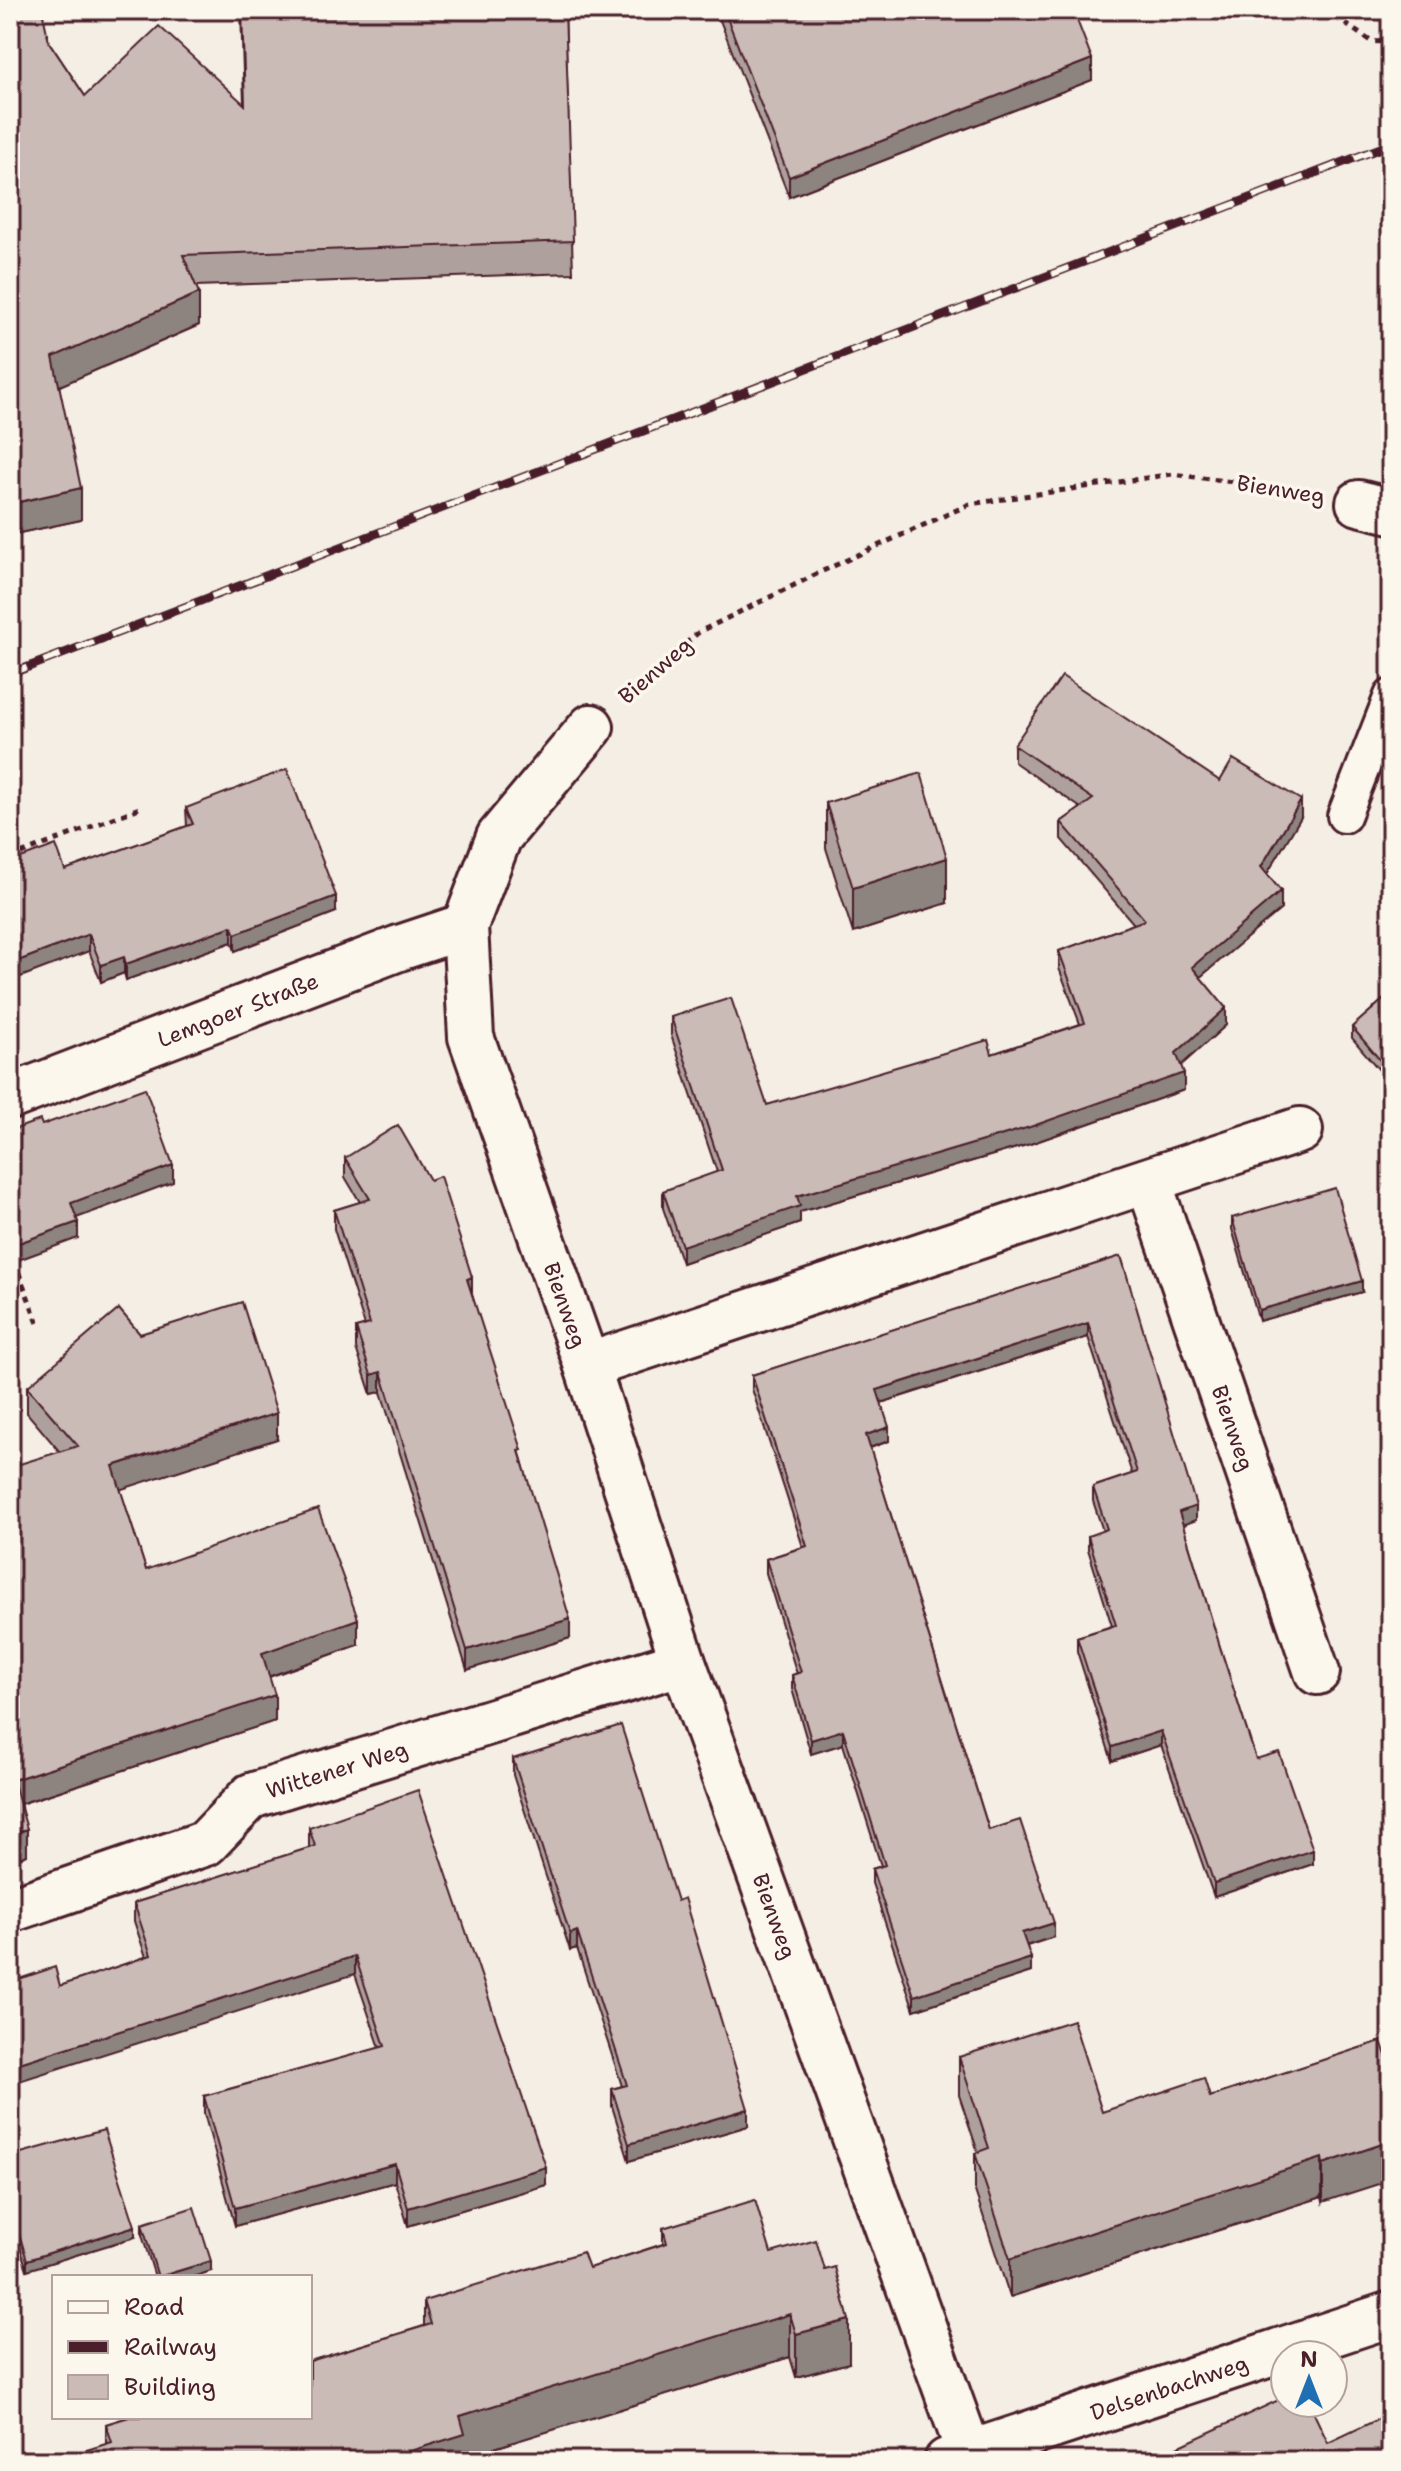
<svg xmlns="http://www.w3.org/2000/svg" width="1401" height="2471" viewBox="0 0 1401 2471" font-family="'Shantell Sans',sans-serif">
  <rect width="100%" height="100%" fill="#f4eee4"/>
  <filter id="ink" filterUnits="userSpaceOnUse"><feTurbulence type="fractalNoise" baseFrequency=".0125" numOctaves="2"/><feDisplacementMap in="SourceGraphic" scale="16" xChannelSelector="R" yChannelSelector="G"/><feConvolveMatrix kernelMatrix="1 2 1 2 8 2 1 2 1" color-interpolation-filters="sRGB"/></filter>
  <g filter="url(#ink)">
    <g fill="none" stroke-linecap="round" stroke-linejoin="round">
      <defs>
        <polyline id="lane" points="1344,816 1391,696"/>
        <g id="street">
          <polyline points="1359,503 1391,511"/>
          <path id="s1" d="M591,727L499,837L465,926L471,1037L587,1366L683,1662L972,2461"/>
          <path id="s2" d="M10,1097L399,948L465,926"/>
          <path id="s3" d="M1149,1182L1317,1672"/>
          <polyline points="587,1366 1300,1130"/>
          <path id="s4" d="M10,1910L206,1843L251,1796L683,1662"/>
          <path id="s5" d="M947,2461L1391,2314"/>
        </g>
      </defs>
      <use href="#lane" stroke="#4a1f2b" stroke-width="38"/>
      <use href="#street" stroke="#4a1f2b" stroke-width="50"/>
      <g stroke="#4a1f2b" stroke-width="5" stroke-dasharray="6 6" stroke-linecap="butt">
        <polyline points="1325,10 1372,42 1391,41"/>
        <polyline points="631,691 699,632 829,568 970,504 1173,474 1307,492"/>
        <polyline points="10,858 142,807"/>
        <polyline points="10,1250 39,1326"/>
      </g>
      <use href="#lane" stroke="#fbf7ec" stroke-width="32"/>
      <use href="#street" stroke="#fbf7ec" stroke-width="44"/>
      <defs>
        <polyline id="rail" points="10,674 1391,144"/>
      </defs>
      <use href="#rail" stroke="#4a1f2b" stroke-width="9"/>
      <use href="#rail" stroke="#fbf7ec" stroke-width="6" stroke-dasharray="18" stroke-linecap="butt"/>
    </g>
    <g fill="#aea19d" stroke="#4a1f2b" stroke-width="2">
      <polygon points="241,10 565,10 573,273 196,286 199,325 59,386 81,520 10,535 49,42 85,96 244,104"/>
      <polygon points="716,10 1073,10 1092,80 789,197"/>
      <polygon points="1014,745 1220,781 1301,817 1266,874 1281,909 1200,977 1226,1025 1181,1065 1184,1090 1030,1144 800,1212 800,1223 682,1263 663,1208 663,1191 717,1172 671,1035 671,1017 767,1105 992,1054 1080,1024 1059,968 1059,951 1134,924 1061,839 1061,822 1081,808 1014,762"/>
      <polygon points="826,803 947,903 853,933 826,848"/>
      <polygon points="186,808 336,912 235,951 232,942 126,980 124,973 101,982 89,951 65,870 187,826"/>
      <polygon points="1391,993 1391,1084 1352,1038 1352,1027"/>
      <polygon points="345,1158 472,1295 522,1460 570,1638 467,1670 381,1392 371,1394 356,1348 356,1328 365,1326 334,1229 334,1210 360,1202 345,1177"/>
      <polygon points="1232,1218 1362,1292 1259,1321 1232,1229"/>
      <polygon points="1121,1256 1196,1520 1183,1525 1220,1647 1256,1759 1313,1864 1214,1897 1161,1745 1112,1761 1077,1651 1077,1637 1112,1626 1088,1549 1088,1536 1103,1531 1093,1501 1093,1487 1132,1474 1088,1337 881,1403 889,1441 870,1448 989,1830 1054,1937 1027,1946 1031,1972 914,2010 872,1883 872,1869 881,1866 843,1744 811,1754 792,1689 792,1675 797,1674 766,1573 766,1559 803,1547 752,1389 752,1375"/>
      <polygon points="140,1334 277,1439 120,1489 146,1570 358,1645 269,1677 275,1721 20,1804 27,1855 10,1861 60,1452 27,1413 27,1387"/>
      <polygon points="513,1759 748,2126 629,2161 612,2106 612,2089 622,2086 577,1948 570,1950 513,1775"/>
      <polygon points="309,1828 546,2185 408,2226 395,2182 235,2226 204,2113 204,2096 380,2048 355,1974 60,1986 146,1957 134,1921 134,1903 309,1848"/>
      <polygon points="1381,2041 1323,2202 1322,2197 1010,2297 975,2191 975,2153 978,2152 959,2095 959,2057 1102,2112 1210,2097"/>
      <polygon points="10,2156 135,2237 27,2270 10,2215"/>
      <polygon points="142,2224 211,2271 193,2277 155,2277 142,2235"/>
      <polygon points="663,2228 771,2253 849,2363 796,2377 790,2357 465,2457 465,2461 106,2444 106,2424 424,2326 424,2301 589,2268 663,2244"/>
    </g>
    <g fill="#8d837f" stroke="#4a1f2b" stroke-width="2">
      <polygon points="1092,59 1092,80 789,197 789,177"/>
      <polygon points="199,293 199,325 53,389 53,357"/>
      <polygon points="81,488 81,520 10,535 10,504"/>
      <polygon points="1301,800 1301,817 1261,884 1261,867"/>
      <polygon points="947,858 947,903 853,933 853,888"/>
      <polygon points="1281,891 1281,909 1192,984 1192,967"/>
      <polygon points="336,896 336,912 235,951 235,934"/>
      <polygon points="232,926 232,942 126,980 126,964"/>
      <polygon points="89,934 89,951 10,981 10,964"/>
      <polygon points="124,957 124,973 101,982 101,965"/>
      <polygon points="1226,1008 1226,1025 1176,1070 1176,1053"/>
      <polygon points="1184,1073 1184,1090 1030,1144 800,1212 800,1223 682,1263 682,1246 797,1196"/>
      <polygon points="173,1165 173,1182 71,1220 71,1203"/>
      <polygon points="78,1222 78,1238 10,1263 10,1246"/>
      <polygon points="472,1277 472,1297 467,1279"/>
      <polygon points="1362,1281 1362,1292 1259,1321 1259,1310"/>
      <polygon points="17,1300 17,1317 10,1320 10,1303"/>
      <polygon points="1088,1323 1088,1337 877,1404 877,1390"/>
      <polygon points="381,1372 381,1392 371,1394 371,1375"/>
      <polygon points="277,1413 277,1439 113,1492 113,1466"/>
      <polygon points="889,1427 889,1441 866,1449 866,1435"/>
      <polygon points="1196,1506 1196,1520 1179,1526 1179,1512"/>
      <polygon points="358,1619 358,1645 262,1679 262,1653"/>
      <polygon points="570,1619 570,1638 467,1670 467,1650"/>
      <polygon points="275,1695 275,1721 13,1806 13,1780"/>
      <polygon points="843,1730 843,1744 811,1754 811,1740"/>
      <polygon points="1161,1731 1161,1745 1112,1761 1112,1747"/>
      <polygon points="27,1829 27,1855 10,1861 10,1835"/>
      <polygon points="1313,1850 1313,1864 1214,1897 1214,1883"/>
      <polygon points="1054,1923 1054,1937 1022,1947 1022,1933"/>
      <polygon points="577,1931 577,1948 570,1950 570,1934"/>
      <polygon points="355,1956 355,1974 10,2084 10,2066"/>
      <polygon points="1031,1958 1031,1972 914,2010 914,1996"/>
      <polygon points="748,2109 748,2126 629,2161 629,2144"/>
      <polygon points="1391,2141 1391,2180 1323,2202 1323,2164"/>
      <polygon points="1322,2158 1322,2197 1010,2297 1010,2259"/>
      <polygon points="395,2164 395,2182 235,2226 235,2208"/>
      <polygon points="546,2167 546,2185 408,2226 408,2208"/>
      <polygon points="135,2226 135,2237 27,2270 27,2260"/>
      <polygon points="211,2261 211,2271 193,2277 158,2277"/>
      <polygon points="790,2314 790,2357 465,2457 465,2461 378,2461 460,2416"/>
      <polygon points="849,2320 849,2363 796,2377 796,2334"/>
    </g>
    <g fill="#cabbb6" stroke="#4a1f2b" stroke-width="2">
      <polygon points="10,10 42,10 49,42 85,96 159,26 245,105 242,10 565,10 573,241 183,255 199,293 53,357 81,488 10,504"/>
      <polygon points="724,10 1073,10 1092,59 789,177"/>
      <polygon points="1062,676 1220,781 1233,759 1301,800 1261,867 1281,891 1192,967 1226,1008 1176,1053 1184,1073 1030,1127 797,1196 800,1206 682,1246 663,1191 722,1170 671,1017 731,998 767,1105 988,1040 992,1054 1085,1023 1059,951 1145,920 1061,822 1093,799 1014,745"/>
      <polygon points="287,769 336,896 235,934 232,926 126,964 124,957 101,965 89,934 10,964 10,862 56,845 65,870 193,824 186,808"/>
      <polygon points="921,773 947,858 853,888 826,803"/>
      <polygon points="1391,993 1391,1073 1352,1027"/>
      <polygon points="145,1088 173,1165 71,1203 78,1222 10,1246 10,1131 40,1120 42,1125"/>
      <polygon points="398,1125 430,1180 440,1176 472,1277 467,1279 522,1450 519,1451 570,1619 467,1650 381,1372 371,1375 356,1328 370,1324 334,1210 370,1199 345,1158"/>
      <polygon points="1335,1188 1362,1281 1259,1310 1232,1218"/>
      <polygon points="1121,1256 1196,1506 1179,1512 1220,1647 1256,1759 1279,1752 1313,1850 1214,1883 1161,1731 1112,1747 1077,1637 1116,1625 1088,1536 1107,1529 1093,1487 1137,1472 1088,1323 877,1390 889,1427 866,1435 989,1830 1020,1820 1054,1923 1022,1933 1031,1958 914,1996 872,1869 885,1865 843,1730 811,1740 792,1675 801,1672 766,1559 807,1546 752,1375"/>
      <polygon points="10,1281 17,1300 10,1303"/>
      <polygon points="242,1302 277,1413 113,1466 146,1570 318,1509 358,1619 262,1653 275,1695 13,1780 27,1829 10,1835 10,1467 78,1446 27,1387 119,1309 140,1334"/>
      <polygon points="621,1725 677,1901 684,1898 748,2109 629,2144 612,2089 627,2085 577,1931 570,1934 513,1759"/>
      <polygon points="418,1790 546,2167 408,2208 395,2164 235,2208 204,2096 385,2046 355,1956 10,2066 10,1982 55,1967 60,1986 151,1955 134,1903 315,1846 309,1828"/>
      <polygon points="1073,2020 1102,2112 1204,2078 1210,2097 1381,2041 1388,2061 1391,2060 1391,2141 1323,2164 1322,2158 1010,2259 975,2153 989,2148 959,2057"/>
      <polygon points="104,2130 135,2226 27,2260 10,2204 10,2156"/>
      <polygon points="755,2200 771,2253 816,2240 825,2270 835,2267 849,2320 796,2334 790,2314 460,2416 465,2434 378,2461 52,2461 112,2442 106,2424 129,2417 310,2417 310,2361 431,2324 424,2301 583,2252 589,2268 667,2243 663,2228"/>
      <polygon points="194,2207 211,2261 158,2277 142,2224"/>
      <polygon points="1285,2397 1285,2403 1309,2403 1328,2443 1391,2413 1391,2461 1148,2461"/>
    </g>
  </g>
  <g text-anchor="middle" stroke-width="7" stroke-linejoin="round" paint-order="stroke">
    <g font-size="22" fill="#4a1f2b" stroke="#fbf7ec">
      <text transform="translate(1281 489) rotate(9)" y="8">Bienweg</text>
      <text transform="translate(655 670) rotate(-41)" y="8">Bienweg</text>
      <text dy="8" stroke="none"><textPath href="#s2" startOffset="244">Lemgoer Straße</textPath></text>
      <text dy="8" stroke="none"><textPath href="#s1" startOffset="634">Bienweg</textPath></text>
      <text dy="8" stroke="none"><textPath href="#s3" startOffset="260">Bienweg</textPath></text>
      <text dy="8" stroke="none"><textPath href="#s4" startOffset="362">Wittener Weg</textPath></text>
      <text dy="8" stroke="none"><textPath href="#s1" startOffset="1280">Bienweg</textPath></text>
      <text dy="8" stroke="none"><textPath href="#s5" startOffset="234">Delsenbachweg</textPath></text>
    </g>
  </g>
  <rect width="1401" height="2471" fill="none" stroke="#fbf7ec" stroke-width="40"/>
  <rect x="20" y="20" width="1361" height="2431" fill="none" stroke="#4a1f2b" stroke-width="3" filter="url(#ink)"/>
  <rect x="52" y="2275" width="260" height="144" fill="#fbf7ec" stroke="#b4a19f" stroke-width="2"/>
  <rect x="68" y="2301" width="40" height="12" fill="#fbf7ec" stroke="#b4a19f" stroke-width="2"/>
  <text x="124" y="2315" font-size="24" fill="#4a1f2b">Road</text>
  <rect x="68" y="2341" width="40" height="12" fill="#4a1f2b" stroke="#b4a19f" stroke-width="2"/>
  <text x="124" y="2355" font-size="24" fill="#4a1f2b">Railway</text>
  <rect x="68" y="2375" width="40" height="24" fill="#cabbb6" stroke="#b4a19f" stroke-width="2"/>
  <text x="124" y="2395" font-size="24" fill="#4a1f2b">Building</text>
  <g transform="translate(1309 2379)"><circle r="38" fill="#fbf7ec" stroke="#b4a19f" stroke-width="2"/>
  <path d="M0-6L14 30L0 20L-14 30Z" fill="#1f6fb2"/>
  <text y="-12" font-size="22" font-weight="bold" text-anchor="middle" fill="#4a1f2b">N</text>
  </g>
</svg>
